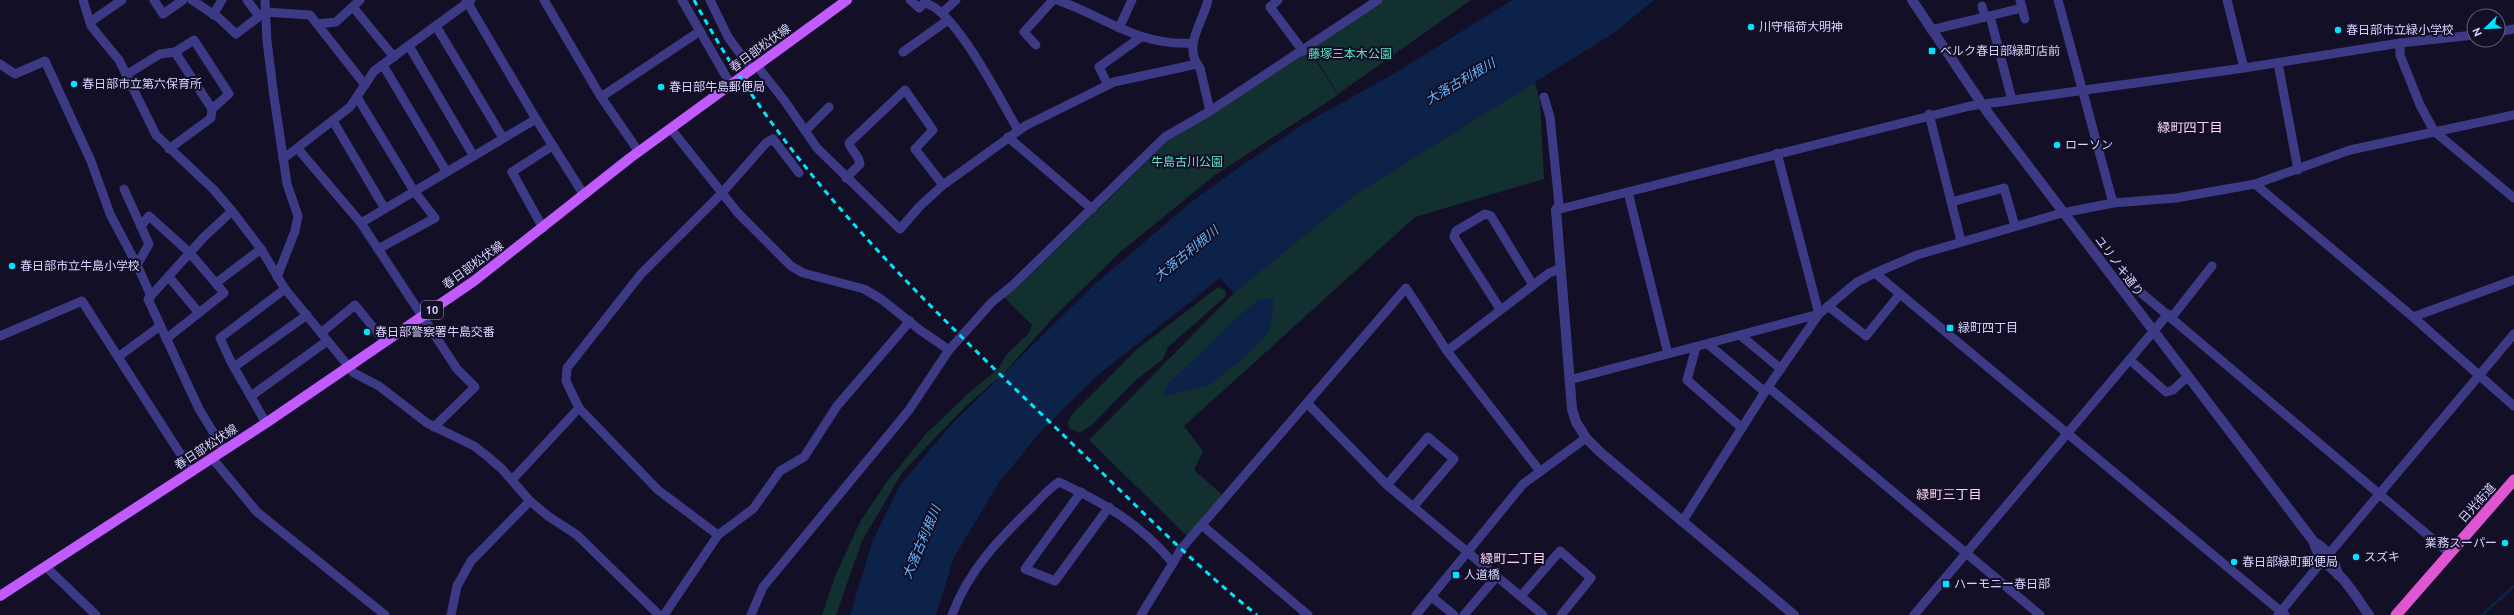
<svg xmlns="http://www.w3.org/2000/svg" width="2514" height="615" viewBox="0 0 2514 615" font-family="Ubuntu,'Noto Sans JP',sans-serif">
  <rect width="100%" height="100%" fill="#130f26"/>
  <g fill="#12302f">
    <polygon points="1383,0 1471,0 1338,94 1310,49"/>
    <polygon points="1309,50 1338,95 1215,175 1118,254 1052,319 1005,372 965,407 931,442 902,473 862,541 836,615 822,615 836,574 860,522 888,480 926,434 972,390 999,368 1006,355 1028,334 1032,325 1004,297 1018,287 1169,140"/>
    <polygon points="1535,82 1540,101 1544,179 1415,217 1184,426 1203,451 1194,470 1226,498 1190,539 1089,440 1237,290 1354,195"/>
    <polygon points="1218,287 1225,290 1226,296 1168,347 1163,359 1135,381 1092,425 1079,433 1069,428 1068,422 1073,413 1136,350"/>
  </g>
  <g fill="#0c2248">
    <polygon points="1512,0 1654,0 1614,33 1354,195 1234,293 1220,278 1097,376 1042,430 1000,481 954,557 936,615 850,615 873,540 900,485 953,423 1094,285 1191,202 1241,166 1302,125 1395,73"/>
    <polygon points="1274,298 1270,331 1246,356 1208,386 1163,396 1168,384 1240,315 1259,300"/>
  </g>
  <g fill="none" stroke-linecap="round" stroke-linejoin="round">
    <polyline stroke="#0c2248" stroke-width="3" points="2482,615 2514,586"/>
    <g stroke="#3d3a85" stroke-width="9">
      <polyline points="83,0 91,26 119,60 156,135 214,190 232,211 261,249 285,289 354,373 379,386 427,423 474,446 487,456 502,469 530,501 548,516 577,535 659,615"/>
      <polyline points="154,0 163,14 183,0"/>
      <polyline points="192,0 219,18 236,34 265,12 310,15 365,85"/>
      <polyline points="247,0 259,16"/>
      <polyline points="265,0 267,41 274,97 287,184 298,216 295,231 277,277"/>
      <polyline points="466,0 536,119 584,195"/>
      <polyline points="544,0 601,97 639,152"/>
      <polyline points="682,0 731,85"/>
      <polyline points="710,0 728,37 752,70"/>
      <path d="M910,0L919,8L924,3C954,7 1002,103 1018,130"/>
      <path d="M1057,0C1106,17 1137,46 1192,43"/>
      <path d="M1208,0C1203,23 1182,46 1200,68L1210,111"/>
      <polyline points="1278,0 1270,7 1303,51"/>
      <polyline points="2020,0 2025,19"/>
      <polyline points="2058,0 2113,203"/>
      <polyline points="2227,0 2244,68"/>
      <polyline points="1982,6 1985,17 2022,8"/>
      <polyline points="353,7 394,57"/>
      <polyline points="942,13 956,0"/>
      <polyline points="213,15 222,0"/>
      <polyline points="1990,16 2012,100"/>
      <polyline points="90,22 122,0"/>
      <polyline points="317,24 336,22 360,0"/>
      <polyline points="436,26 503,138"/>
      <polyline points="1119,28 1132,0"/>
      <polyline points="1931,30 1985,17"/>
      <polyline points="2498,32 2514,29"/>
      <polyline points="2400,43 2400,55 2420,105 2434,131 2514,198"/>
      <polyline points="1036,45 1024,32 1053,0"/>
      <polyline points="409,46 473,155"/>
      <polyline points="903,52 948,20"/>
      <polyline points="2278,63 2298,170"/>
      <polyline points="0,64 15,74 45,61 91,161 110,214 137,265"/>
      <polyline points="383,65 446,171"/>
      <polyline points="757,66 784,100 817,148 900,229 920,206 943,185 1025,126 1114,82 1197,64"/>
      <polyline points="126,75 160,54 175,52 194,40 229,94 212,109"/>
      <polyline points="1108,85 1099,67 1141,37"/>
      <polyline points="357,97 414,191 435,218 378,249"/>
      <polyline points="601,97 700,31"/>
      <polyline points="1544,97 1550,117 1559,204 1556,210"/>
      <polyline points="1929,114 1961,241"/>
      <polyline points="333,121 385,209"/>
      <polyline points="671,129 738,213 791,266 803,273 864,289 881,299 920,330 949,350"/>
      <polyline points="805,131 829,107"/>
      <polyline points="1008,137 1092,209"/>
      <polyline points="169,149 211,118 212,109 175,52"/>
      <polyline points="298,149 361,223 457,369 475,387 434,427"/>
      <polyline points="283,159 350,107 374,71 471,0"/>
      <path d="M846,178L860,164C859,155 851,151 849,143L905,90L933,130L915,149L943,185"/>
      <polyline points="2255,184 2413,317 2514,406"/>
      <polyline points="124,189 149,244 137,265 151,296"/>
      <polyline points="1628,192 1668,354"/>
      <polyline points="1951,202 2004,188 2015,226"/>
      <polyline points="1556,210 1970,106 2244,68 2400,43 2474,35"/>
      <polyline points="361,223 536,119"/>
      <polyline points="141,226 149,216 190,253 224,293 166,339"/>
      <polyline points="543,228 512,172 552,146"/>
      <polyline points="1875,273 2285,615"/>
      <polyline points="169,277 199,313"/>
      <polyline points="216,283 261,249"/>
      <polyline points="2132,285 2449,553"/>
      <polyline points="1828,306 1866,336 1900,294"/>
      <polyline points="1500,309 1454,237 1456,231 1485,214 1491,216 1533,285"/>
      <polyline points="2172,317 2212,266"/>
      <polyline points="2413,317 2514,280"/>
      <polyline points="321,333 355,305 385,342"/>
      <polyline points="1740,335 1781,369"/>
      <polyline points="0,336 82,301 192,472"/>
      <polyline points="1708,344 1765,392"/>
      <polyline points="1696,347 1687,380 1742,428"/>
      <polyline points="1447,351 1549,273 1559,269"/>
      <polyline points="118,357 160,326"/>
      <polyline points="2130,360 2166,392 2173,390 2187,377"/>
      <polyline points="234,367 307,315"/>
      <polyline points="1569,380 1819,314 1777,153"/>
      <polyline points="1768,387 2040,615"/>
      <polyline points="251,396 327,341"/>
      <polyline points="1307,403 1387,485 1543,615"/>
      <polyline points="266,423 231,362 220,338 285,289"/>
      <polyline points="224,450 199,409 148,299 204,237 232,211"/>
      <polyline points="212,458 257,512 385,615"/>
      <polyline points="512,480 579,408"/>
      <polyline points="1387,485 1428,437 1454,459 1413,507"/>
      <polyline points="1081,492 1025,569 1055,581 1109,507"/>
      <polyline points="1682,522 1768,387 1819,314 1857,282 1875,273 1917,255 2062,213 2113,203 2176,198 2255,184 2350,150 2514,115"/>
      <polyline points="1203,526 1308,615"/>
      <polyline points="718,535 658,490 579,408 566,381 567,368 641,274 721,194 766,143 773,139 799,173"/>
      <polyline points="2328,555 2514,334"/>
      <polyline points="1173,563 1181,549 1406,288 1447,351 1539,470"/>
      <polyline points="46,567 96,615"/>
      <polyline points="1521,596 1560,551 1591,578 1561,615"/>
      <polyline points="1432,597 1454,615"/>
      <polyline points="451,615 457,586 471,561 530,501"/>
      <polyline points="664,615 718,535 753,509 780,471 804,457 837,406 910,321"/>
      <polyline points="751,615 763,587 909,410 949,350 992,302 1013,285 1165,137 1210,111 1378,0"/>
      <path d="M952,615C968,571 999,539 1032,507C1040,499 1049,488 1059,482C1106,504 1139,523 1173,563L1141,615"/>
      <polyline points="1416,615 1523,484 1586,438"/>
      <polyline points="1464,615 1497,576"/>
      <polyline points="1914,615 2168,314"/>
      <polyline points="2278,615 2323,560"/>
    </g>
    <g stroke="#3d3a85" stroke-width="10">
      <path d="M1912,0L1988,113L2314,542C2326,548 2335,561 2338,575"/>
      <polyline points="1556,210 1572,409 1576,422 1586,438 1600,452 1794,615"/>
      <path d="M2314,543C2317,556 2328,566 2338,574C2350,585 2359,602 2369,615"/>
    </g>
    <polyline stroke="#c25bff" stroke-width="10" points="0,596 266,423 474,281 630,158 847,0"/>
    <polyline stroke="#e055d1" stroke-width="11" points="2396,615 2514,480"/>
    <path stroke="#00e5ff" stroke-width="3" stroke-dasharray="6 5" stroke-linecap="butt" d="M694,0C786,171 918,296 1057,429C1123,492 1186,558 1257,615"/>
  </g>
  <g fill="#00e5ff" stroke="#130f26" stroke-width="1.5">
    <circle cx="1751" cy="27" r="4"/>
    <circle cx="2338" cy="30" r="4"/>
    <rect x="1928" y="47" width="8" height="8" rx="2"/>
    <circle cx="74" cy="84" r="4"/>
    <circle cx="661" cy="87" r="4"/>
    <circle cx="2057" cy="145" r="4"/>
    <circle cx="12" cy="266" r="4"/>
    <rect x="1946" y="324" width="8" height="8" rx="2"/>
    <circle cx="367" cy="332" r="4"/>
    <circle cx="2505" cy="543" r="4"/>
    <circle cx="2356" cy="557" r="4"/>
    <circle cx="2234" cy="562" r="4"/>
    <rect x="1452" y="571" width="8" height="8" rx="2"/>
    <rect x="1942" y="580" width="8" height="8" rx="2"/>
  </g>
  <g text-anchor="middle" stroke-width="4" stroke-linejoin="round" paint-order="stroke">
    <rect fill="#130f26" stroke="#9e99be" stroke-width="1" x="421" y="301" width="22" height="18" rx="3"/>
    <g font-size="11" font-weight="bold" fill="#d9d4ff">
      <text x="432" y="314">10</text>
    </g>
    <g font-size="12" fill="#d9d4ff" stroke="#130f26" text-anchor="start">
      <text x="1759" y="31">川守稲荷大明神</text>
      <text x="2346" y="34">春日部市立緑小学校</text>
      <text x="1940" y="55">ベルク春日部緑町店前</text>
      <text x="82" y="88">春日部市立第六保育所</text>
      <text x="669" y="91">春日部牛島郵便局</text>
      <text x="2065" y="149">ローソン</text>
      <text x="20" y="270">春日部市立牛島小学校</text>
      <text x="1958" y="332">緑町四丁目</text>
      <text x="375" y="336">春日部警察署牛島交番</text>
      <text x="2497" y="547" text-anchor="end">業務スーパー</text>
      <text x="2364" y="561">スズキ</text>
      <text x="2242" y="566">春日部緑町郵便局</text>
      <text x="1464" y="579">人道橋</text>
      <text x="1954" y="588">ハーモニー春日部</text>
    </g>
    <g font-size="12" fill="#d9d4ff" stroke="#130f26">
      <text transform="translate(760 48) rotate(-36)" y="4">春日部松伏線</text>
      <text transform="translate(473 265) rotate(-36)" y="4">春日部松伏線</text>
      <text transform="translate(2119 266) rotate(53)" y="4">ユリノキ通り</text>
      <text transform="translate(206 447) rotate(-33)" y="4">春日部松伏線</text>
      <text transform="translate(2477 503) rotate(-48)" y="4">日光街道</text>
    </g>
    <g font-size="12" fill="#5fe0c0" stroke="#130f26">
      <text x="1350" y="58">藤塚三本木公園</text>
      <text x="1187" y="166">牛島古川公園</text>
    </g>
    <g font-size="13" font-style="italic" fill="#62b6ff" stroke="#130f26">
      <text transform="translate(1460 81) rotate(-30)" y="5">大落古利根川</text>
      <text transform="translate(1186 253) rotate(-39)" y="5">大落古利根川</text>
      <text transform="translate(921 542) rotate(-67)" y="5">大落古利根川</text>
    </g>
    <g font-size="13" fill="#ffd6f0" stroke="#130f26">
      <text x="2190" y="132">緑町四丁目</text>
      <text x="1949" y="499">緑町三丁目</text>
      <text x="1513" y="563">緑町二丁目</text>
    </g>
  </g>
  <g transform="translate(2486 28) rotate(246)"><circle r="19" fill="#130f26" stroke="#625e7d"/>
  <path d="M0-3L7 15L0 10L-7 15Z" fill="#00e5ff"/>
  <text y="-6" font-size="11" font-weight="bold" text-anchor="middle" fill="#d9d4ff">N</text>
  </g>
</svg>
